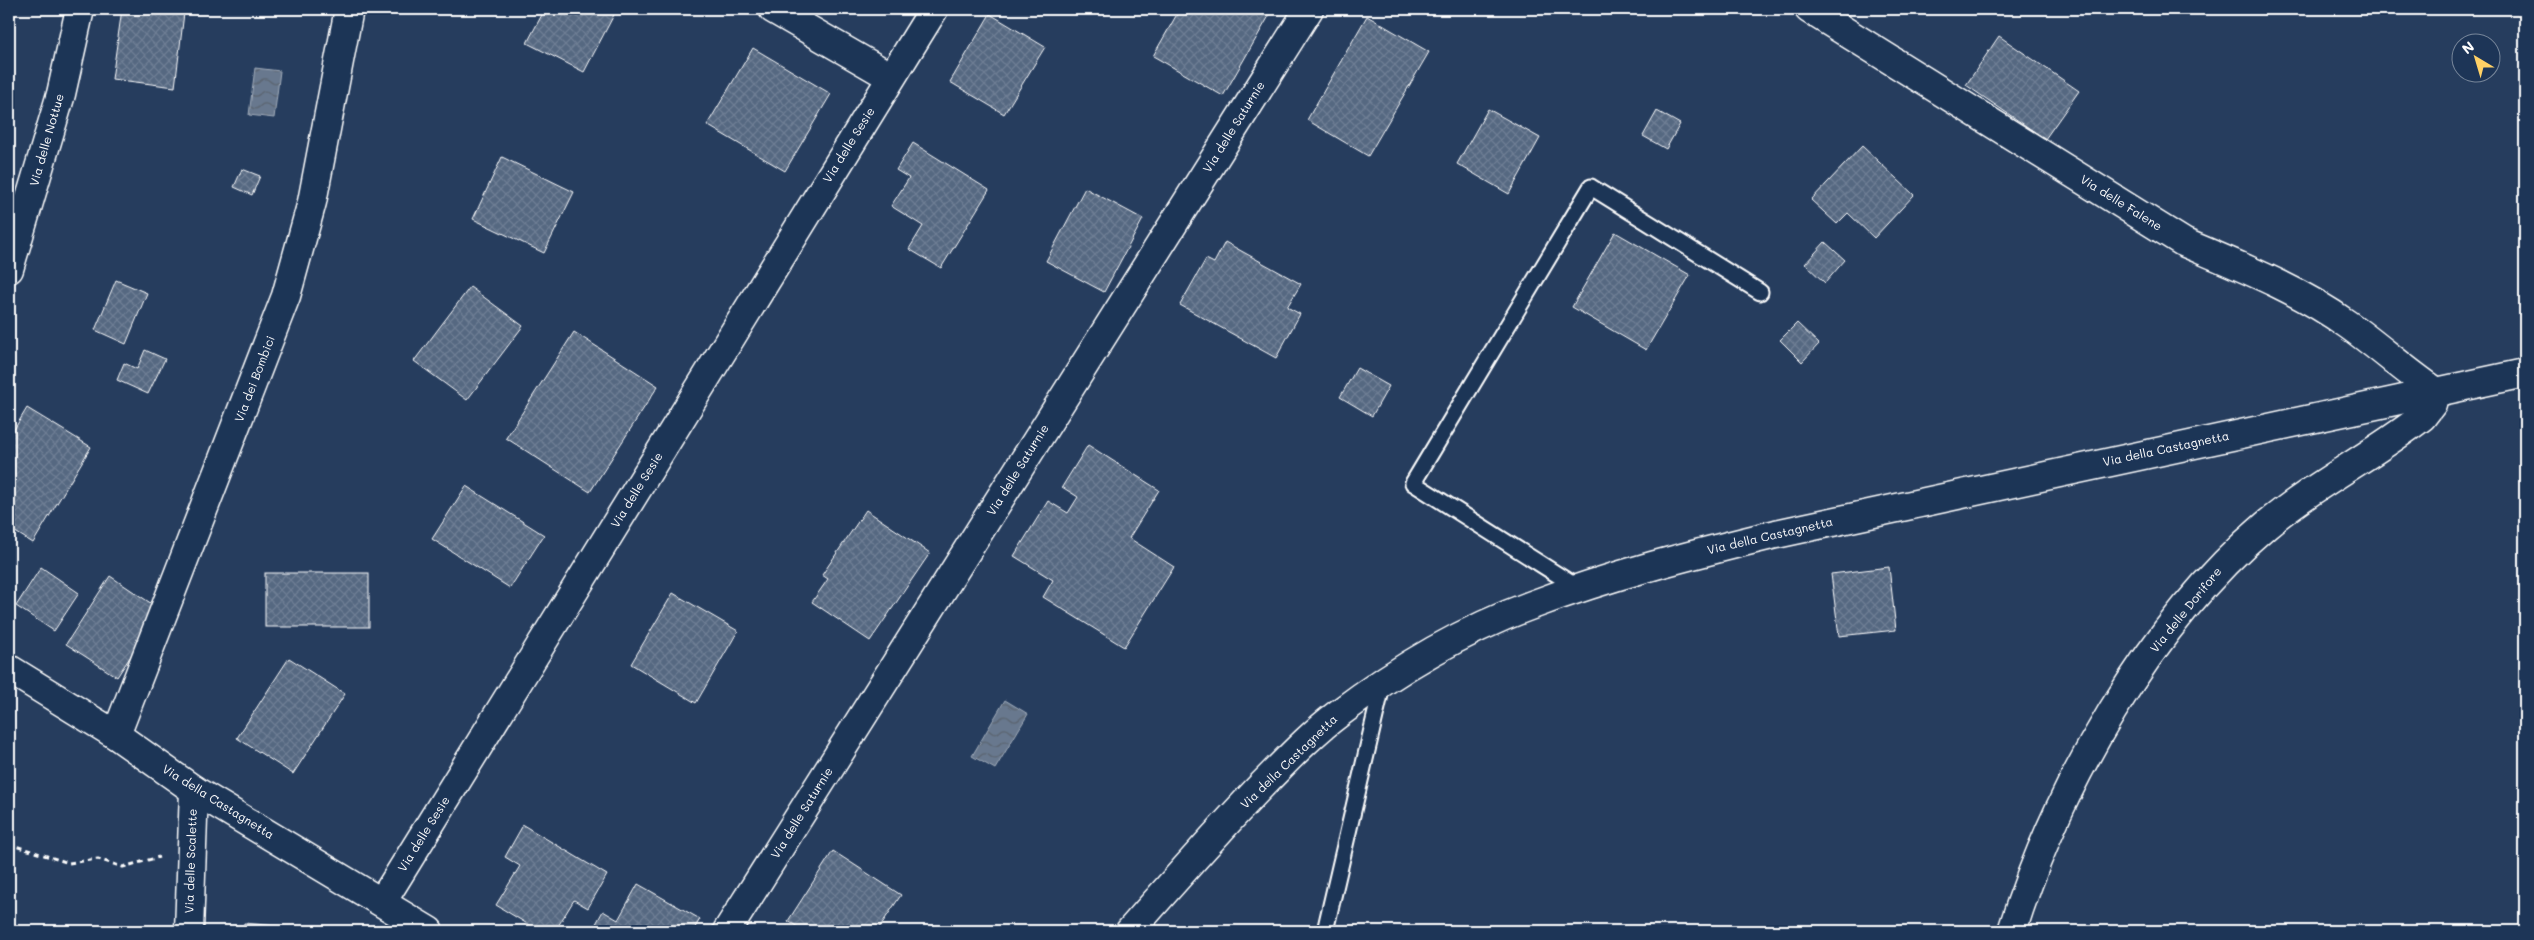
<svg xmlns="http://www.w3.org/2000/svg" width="2534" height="940" viewBox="0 0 2534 940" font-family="Mali,sans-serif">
  <defs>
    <pattern id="water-waves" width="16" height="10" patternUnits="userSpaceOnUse" patternTransform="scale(1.25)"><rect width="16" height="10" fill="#67788e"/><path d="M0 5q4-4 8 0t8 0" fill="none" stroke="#5a626d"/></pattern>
    <pattern id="building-cross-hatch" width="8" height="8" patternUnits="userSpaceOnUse" patternTransform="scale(1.25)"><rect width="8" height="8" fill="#556781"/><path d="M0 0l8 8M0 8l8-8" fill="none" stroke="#6e7e94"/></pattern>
  </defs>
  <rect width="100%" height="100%" fill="#263d5e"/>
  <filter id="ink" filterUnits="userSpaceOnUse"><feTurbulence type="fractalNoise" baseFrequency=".02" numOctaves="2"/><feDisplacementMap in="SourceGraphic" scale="10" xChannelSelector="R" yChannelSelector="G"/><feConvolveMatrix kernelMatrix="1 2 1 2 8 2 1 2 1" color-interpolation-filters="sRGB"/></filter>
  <g filter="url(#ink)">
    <g fill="url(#water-waves)" stroke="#a4aebb">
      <polygon points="255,68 280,71 274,118 249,115"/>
      <polygon points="1005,700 1028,714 995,769 972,756"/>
    </g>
    <g fill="url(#building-cross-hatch)" stroke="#fff">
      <polygon points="122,9 148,9 184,13 175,87 112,79"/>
      <polygon points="545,9 617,9 584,72 527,43"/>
      <polygon points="1180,9 1273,9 1223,96 1153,56"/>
      <polygon points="990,14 1045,47 1004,114 950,82"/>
      <polygon points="1367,16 1429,52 1368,156 1307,120"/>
      <polygon points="1999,36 2079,91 2045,139 1966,85"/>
      <polygon points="753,48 831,94 785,171 707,125"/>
      <polygon points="1488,109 1540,138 1509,194 1457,164"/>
      <polygon points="1657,111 1680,124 1666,149 1643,136"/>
      <polygon points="913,143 989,190 941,268 909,249 923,226 891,206 909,178 896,170"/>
      <polygon points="1862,146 1914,195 1874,238 1848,213 1837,224 1811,200"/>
      <polygon points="502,157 574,192 544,253 473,219"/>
      <polygon points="242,169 260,176 252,195 234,187"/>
      <polygon points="1085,188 1143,219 1104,292 1046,261"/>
      <polygon points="1615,232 1690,275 1646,350 1572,307"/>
      <polygon points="1225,242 1301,284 1287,307 1300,314 1276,358 1180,305 1206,259 1214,263"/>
      <polygon points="1825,242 1845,260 1825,283 1805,264"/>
      <polygon points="116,280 147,293 126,344 95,330"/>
      <polygon points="470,287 523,326 467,400 414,361"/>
      <polygon points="1797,323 1819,344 1802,362 1780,340"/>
      <polygon points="574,332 658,386 590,492 506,438"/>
      <polygon points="145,350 165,359 148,394 117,380 124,363 137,369"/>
      <polygon points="1357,368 1389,386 1372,416 1340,397"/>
      <polygon points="27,408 91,447 33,543 9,528 9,438"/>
      <polygon points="1088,445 1159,490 1129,538 1174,567 1124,647 1043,597 1053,580 1014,556 1048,501 1068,513 1078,497 1062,487"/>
      <polygon points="466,486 544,535 510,588 432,539"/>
      <polygon points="866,510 930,553 870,641 812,602 828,579 822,575"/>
      <polygon points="41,567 79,593 54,631 16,606"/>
      <polygon points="1889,567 1896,630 1839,636 1831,574"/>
      <rect x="265" y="573" width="104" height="54"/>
      <polygon points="110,576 161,610 117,677 66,644"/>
      <polygon points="673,593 738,631 696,703 631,664"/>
      <polygon points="289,658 345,694 293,774 237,738"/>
      <polygon points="523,825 607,875 588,908 574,900 555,931 539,931 496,905 520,866 505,857"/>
      <polygon points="833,851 901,895 877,931 804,931 788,921"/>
      <polygon points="638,884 700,919 693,931 592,931 603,911 618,920"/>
      <polygon points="244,923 310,929 310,931 243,931"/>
    </g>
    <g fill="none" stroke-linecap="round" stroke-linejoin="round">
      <defs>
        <g id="service">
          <polyline points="1580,589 1413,483 1591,187 1760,292"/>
          <polyline points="1325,931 1383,682"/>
        </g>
        <g id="minor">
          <polyline points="773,9 891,77"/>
          <path d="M1809,9L2183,242C2239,266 2298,289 2347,324C2377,345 2404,370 2435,391L2432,404L2422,417C2372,456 2315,484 2266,525C2150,623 2057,787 2012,931"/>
          <polyline points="9,269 61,94 80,9"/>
          <polyline points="9,669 116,735 194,790 429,931"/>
          <polyline points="116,735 286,296 312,202 349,9"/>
          <polyline points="382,902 934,9"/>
          <polyline points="189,931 194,790"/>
          <polyline points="727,931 1309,9"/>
          <path d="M1130,931C1173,882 1216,833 1261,786C1286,761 1310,735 1338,714C1396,670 1464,630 1532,605C1611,575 1694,554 1776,534L2525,373"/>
        </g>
      </defs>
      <use href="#service" stroke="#fff" stroke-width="19"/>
      <use href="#minor" stroke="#fff" stroke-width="31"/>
      <polyline stroke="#fff" stroke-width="3" stroke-dasharray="5 4" stroke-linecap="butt" points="9,844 69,863 98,859 123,867 159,857"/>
      <use href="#service" stroke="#1d3557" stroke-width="15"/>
      <use href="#minor" stroke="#1d3557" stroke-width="28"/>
    </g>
  </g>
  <g text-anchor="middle" stroke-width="4.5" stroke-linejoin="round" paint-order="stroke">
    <g font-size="12" fill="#fff" stroke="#1d3557">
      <text transform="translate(1234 127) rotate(-58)" y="4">Via delle Saturnie</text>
      <text transform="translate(47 140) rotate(-74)" y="4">Via delle Nottue</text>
      <text transform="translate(849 145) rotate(-58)" y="4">Via delle Sesie</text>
      <text transform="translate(2121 203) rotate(32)" y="4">Via delle Falene</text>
      <text transform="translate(255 379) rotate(-69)" y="4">Via dei Bombici</text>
      <text transform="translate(2166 449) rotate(-12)" y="4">Via della Castagnetta</text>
      <text transform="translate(1018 470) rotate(-58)" y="4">Via delle Saturnie</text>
      <text transform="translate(637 490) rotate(-58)" y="4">Via delle Sesie</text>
      <text transform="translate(1770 536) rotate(-13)" y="4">Via della Castagnetta</text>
      <text transform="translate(2186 610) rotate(-51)" y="4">Via delle Dorifore</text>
      <text transform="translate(1289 762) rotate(-44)" y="4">Via della Castagnetta</text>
      <text transform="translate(218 802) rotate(32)" y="4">Via della Castagnetta</text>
      <text transform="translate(802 813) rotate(-58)" y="4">Via delle Saturnie</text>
      <text transform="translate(424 834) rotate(-58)" y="4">Via delle Sesie</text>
      <text transform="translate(191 861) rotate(-88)" y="4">Via delle Scalette</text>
    </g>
  </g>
  <rect width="2534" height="940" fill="none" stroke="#1d3557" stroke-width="30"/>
  <rect x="15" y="15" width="2504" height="910" fill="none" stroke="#fff" stroke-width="2" filter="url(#ink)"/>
  <g transform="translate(2476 58) rotate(322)"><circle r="24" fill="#1d3557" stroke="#77869a"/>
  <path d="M0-4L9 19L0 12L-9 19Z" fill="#ffd166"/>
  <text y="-8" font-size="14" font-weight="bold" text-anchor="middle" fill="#ffffff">N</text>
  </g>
</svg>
